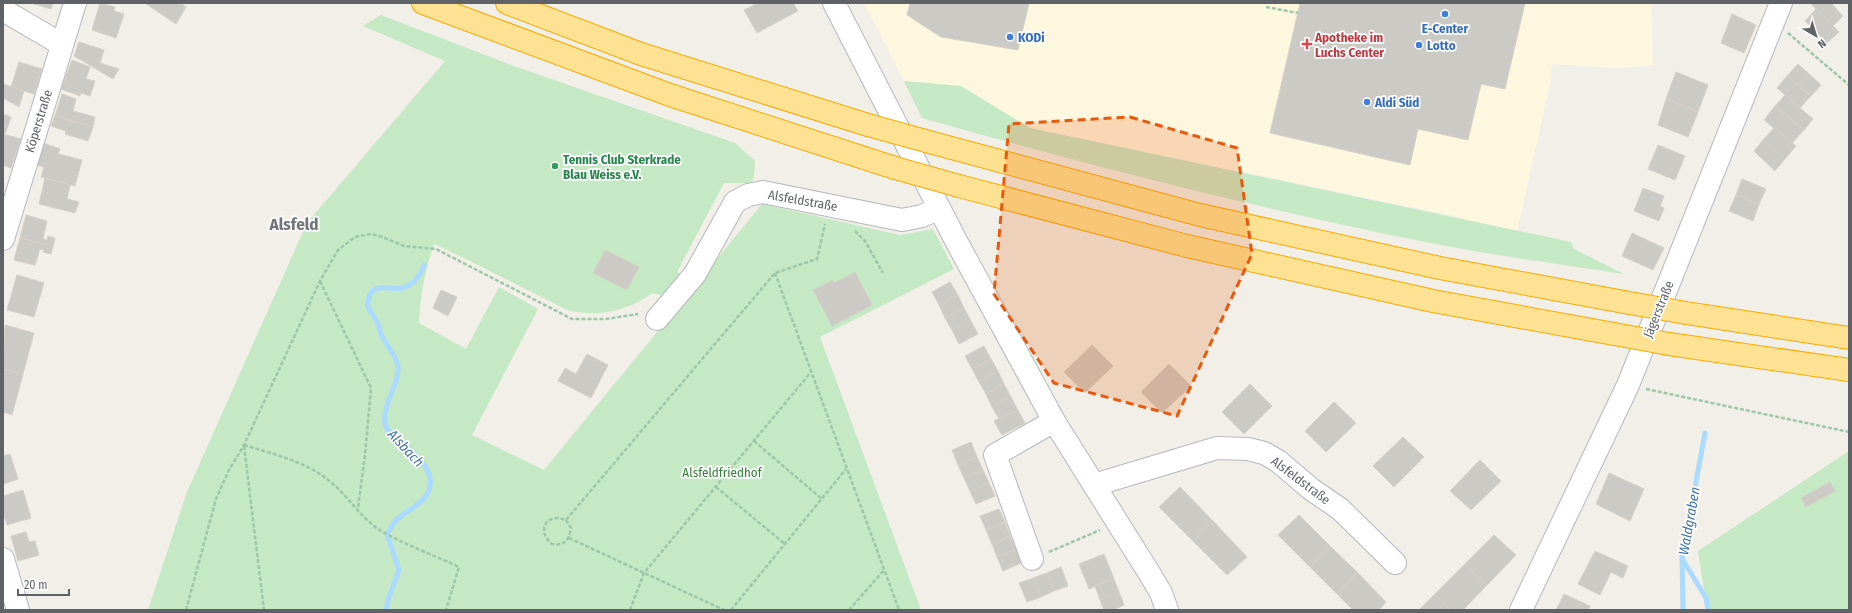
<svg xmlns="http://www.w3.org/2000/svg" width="1852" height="613" viewBox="0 0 1852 613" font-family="'Fira Sans Condensed',sans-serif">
  <rect width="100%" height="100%" fill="#f1efe8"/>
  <polygon fill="#fef7e0" points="864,3 1651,3 1653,65 1619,68 1552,64 1550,84 1517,232 1449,215 1030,128 961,86 904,81"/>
  <g fill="#c5e8c5">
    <path d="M381,15L514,66L735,143L755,161L754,176L751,183H724L677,272L684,276L668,297L653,293C626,311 599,318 567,310L470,261L434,244C425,271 420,296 419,323L466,349L499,287L538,309L472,435L544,470L762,204L900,235L933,229L954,269L820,337L921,610H148L187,492L307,223L445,61L363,26Z"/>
    <path d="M904,81L961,86L1030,128L1571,242L1574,249L1624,274C1560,264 1495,256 1431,243C1260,209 1090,166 922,118Z"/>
    <polygon points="1849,451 1849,610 1707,610 1698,551"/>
  </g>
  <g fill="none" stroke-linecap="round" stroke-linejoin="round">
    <g stroke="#aadaff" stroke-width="5">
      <polyline points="1683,560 1706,598 1708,610"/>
      <path d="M386,610L388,600L399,570L387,534C390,530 392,525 395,521C408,508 433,502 430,479C428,456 388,438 385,424C381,403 405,378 396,360C392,351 385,343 381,334C379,330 379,326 377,322C374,314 366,310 368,301C372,280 388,291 402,288C413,286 421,274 424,265"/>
      <polyline points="1683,610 1682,558 1705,433"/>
    </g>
  </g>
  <g fill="#cccac5" stroke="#d6d1c6">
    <polygon points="31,3 53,3 51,9"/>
    <polygon points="100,3 115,7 114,11 124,14 116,38 92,30"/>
    <polygon points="145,3 180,3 186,7 176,24"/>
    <polygon points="758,3 793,3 798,11 757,33 744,10"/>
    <polygon points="910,3 1029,3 1018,50 941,37 907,15"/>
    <polygon points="1300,3 1525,3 1505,89 1481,84 1468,140 1418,129 1410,165 1270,133"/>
    <polygon points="1812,3 1831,3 1843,16 1833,26 1811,4"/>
    <polygon points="1816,9 1839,32 1827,43 1805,21"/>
    <polygon points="1732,14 1756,25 1744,53 1721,43"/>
    <polygon points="79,42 104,50 100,63 119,69 113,79 74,56"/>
    <polygon points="72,60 90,67 86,79 95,81 90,96 81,93 80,96 61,89"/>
    <polygon points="19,62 42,69 34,94 11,87"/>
    <polygon points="1798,64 1821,85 1811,96 1787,76"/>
    <polygon points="1676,72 1708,85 1698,112 1666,99"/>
    <polygon points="1787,76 1811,96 1800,108 1777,88"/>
    <polygon points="3,84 24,91 19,107 3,98"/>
    <polygon points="62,94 76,99 73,111 95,117 93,127 55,116"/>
    <polygon points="1785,95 1813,119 1804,130 1775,106"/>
    <polygon points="1666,99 1698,112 1688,137 1658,125"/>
    <polygon points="1775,106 1804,130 1792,143 1764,120"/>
    <polygon points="3,114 11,117 5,134 3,134"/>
    <polygon points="55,116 93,127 88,141 65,134 66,131 51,126"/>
    <polygon points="1774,128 1796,146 1785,159 1763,140"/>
    <polygon points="3,134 21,139 11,168 3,165"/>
    <polygon points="1763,140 1785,159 1775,171 1754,151"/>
    <polygon points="43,143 60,149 58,154 82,160 75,186 41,177 44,167 36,165"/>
    <polygon points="1658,145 1685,156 1675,180 1648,169"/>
    <polygon points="45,178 70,185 67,199 79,202 75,213 39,204"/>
    <polygon points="1742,179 1766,189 1759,204 1736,195"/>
    <polygon points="1643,188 1664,196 1660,206 1664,208 1659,221 1634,211"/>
    <polygon points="1736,195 1759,204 1753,221 1729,211"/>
    <polygon points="26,215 47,221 43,239 47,240 48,236 55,238 53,246 20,238"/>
    <polygon points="1632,233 1664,248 1653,270 1622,256"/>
    <polygon points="20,238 53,246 51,254 43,252 44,250 40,249 35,265 14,260"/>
    <polygon points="605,250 639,267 627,290 593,273"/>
    <polygon points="855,272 872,305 832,326 813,290 833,280 834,283"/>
    <polygon points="17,275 44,283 34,317 7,310"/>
    <polygon points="950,282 958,295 939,305 932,292"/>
    <polygon points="441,290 457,297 448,316 433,308"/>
    <polygon points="958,295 964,308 945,318 939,305"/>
    <polygon points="964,308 971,321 952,330 945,318"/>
    <polygon points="971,321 978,334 959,344 952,330"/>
    <polygon points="5,325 34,333 23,374 3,369"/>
    <polygon points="1092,345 1113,366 1085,393 1064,372"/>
    <polygon points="984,346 991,359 972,369 965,356"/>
    <polygon points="587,354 608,365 591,398 558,381 565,368 576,374"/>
    <polygon points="991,359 998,371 979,382 972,369"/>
    <polygon points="1169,364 1191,386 1162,413 1141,392"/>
    <polygon points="3,369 23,374 12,415 3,412"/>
    <polygon points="998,371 1004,384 986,394 979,382"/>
    <polygon points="1004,384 1011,397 992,407 986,394"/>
    <polygon points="1250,384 1272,406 1244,434 1222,412"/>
    <polygon points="1011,397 1018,410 999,419 992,407"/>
    <polygon points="1334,402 1356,423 1326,452 1305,431"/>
    <polygon points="1018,410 1025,423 1002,435 994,421"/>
    <polygon points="1403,437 1424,457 1394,487 1373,466"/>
    <polygon points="971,442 977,457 958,465 952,450"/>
    <polygon points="10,454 18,479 3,484 3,456"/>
    <polygon points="977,457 983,470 964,478 958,465"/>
    <polygon points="1480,460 1501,481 1471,510 1450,491"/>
    <polygon points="983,470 989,483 970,491 964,478"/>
    <polygon points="1609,473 1644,489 1630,521 1596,504"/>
    <polygon points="1830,482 1835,491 1806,507 1801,498"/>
    <polygon points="989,483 995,496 976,504 970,491"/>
    <polygon points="1180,487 1213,521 1193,541 1159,507"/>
    <polygon points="23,490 31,518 7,525 3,511 3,496"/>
    <polygon points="999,509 1005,522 986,530 980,516"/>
    <polygon points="1299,515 1331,547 1310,567 1278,535"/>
    <polygon points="1213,521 1247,557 1227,575 1193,541"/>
    <polygon points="1005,522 1010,536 992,544 986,530"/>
    <polygon points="26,532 29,542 35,541 39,555 18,561 11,536"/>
    <polygon points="1494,535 1516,555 1487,585 1465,564"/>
    <polygon points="1010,536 1016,549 997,557 992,544"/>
    <polygon points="1331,547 1358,573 1337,594 1310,567"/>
    <polygon points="1016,549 1021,563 1003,571 997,557"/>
    <polygon points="1595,551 1628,566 1623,578 1611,572 1600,595 1578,584"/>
    <polygon points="1104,554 1114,579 1089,589 1079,564"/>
    <polygon points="1465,564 1487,585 1463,610 1451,610 1435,594"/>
    <polygon points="1061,567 1068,586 1054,591 1047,573"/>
    <polygon points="1047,573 1054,591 1041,597 1033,578"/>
    <polygon points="1358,573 1386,602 1379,610 1353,610 1337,594"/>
    <polygon points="1033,578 1041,597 1027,602 1019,583"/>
    <polygon points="1114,579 1119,592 1100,600 1095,586"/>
    <polygon points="1119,592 1124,605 1113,610 1104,610 1100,600"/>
    <polygon points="1435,594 1451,610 1419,610"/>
    <polygon points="1564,594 1590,606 1588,610 1556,610"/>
  </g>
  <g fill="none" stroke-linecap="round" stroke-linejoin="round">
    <defs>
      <g id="minor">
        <polyline points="834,3 954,237 1054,421 1151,576 1161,593 1167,610"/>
        <polyline points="3,10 61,44"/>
        <polyline points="3,239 75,3"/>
        <polyline points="657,319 695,274 735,202 748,195 763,192 902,220 922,216 939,208"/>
        <polyline points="1094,485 1217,448 1248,449 1264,453 1278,461 1311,489 1340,509 1395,563"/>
        <polyline points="3,559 18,610"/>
        <polyline points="1032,559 995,455 1054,421"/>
        <polyline points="1521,610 1628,385 1781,3"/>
      </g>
      <g id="highway">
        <polyline points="423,3 670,95 895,168"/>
        <polyline points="507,3 641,54 868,125"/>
        <polyline points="933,143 1200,215 1440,268 1624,302"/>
        <polyline points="959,186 1187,246 1433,301 1614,334"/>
        <polyline points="1686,313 1849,338"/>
        <polyline points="1669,344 1849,370"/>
      </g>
    </defs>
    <use href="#minor" stroke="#b5b8bc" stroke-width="24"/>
    <use href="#highway" stroke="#f9ab00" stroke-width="24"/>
    <g stroke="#9cc7a9" stroke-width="2.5" stroke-dasharray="4 2" stroke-linecap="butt">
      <polyline points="1266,7 1298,13"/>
      <polyline points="1788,33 1849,85"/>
      <polyline points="855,231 865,241 883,273"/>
      <polyline points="775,273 899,610"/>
      <polyline points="320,281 371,388 365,455 358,508"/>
      <polyline points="1646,389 1849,432"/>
      <polyline points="754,441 822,499"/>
      <path d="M244,445C273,454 309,462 333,484C349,498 361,517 378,529C400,543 434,555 459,567L446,610"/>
      <polyline points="244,446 264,610"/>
      <polyline points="716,487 785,544"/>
      <path d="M566,520L571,528C569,540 565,546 552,544C536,531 546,512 566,520L775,273L817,259L825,224"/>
      <polyline points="569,538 724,610"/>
      <polyline points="1049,552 1100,530"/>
      <polyline points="186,610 216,499 229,470 244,445 320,281 338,250 355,237 371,234 380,236 404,246 436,249 572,319 606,319 638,314"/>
      <polyline points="630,610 644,573 811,372"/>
      <polyline points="731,610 846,469"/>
      <polyline points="849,610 884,570"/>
    </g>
    <use href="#minor" stroke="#fff" stroke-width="22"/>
    <use href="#highway" stroke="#fde293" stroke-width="22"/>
    <defs>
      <g id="highway-bridge">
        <polyline points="868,125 933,143"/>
        <polyline points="895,168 959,186"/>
        <polyline points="1624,302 1686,313"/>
        <polyline points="1614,334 1669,344"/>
      </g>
    </defs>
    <use href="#highway-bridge" stroke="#f9ab00" stroke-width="24" stroke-linecap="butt"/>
    <use href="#highway-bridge" stroke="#fde293" stroke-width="22"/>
  </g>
  <path fill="#e8590c" fill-opacity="0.2" stroke="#e8590c" stroke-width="3" stroke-dasharray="8 5" stroke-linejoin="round" d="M1130,117L1237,148L1252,254L1177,416L1054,383L994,294L1009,124Z"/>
  <g fill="#3f7fe0" stroke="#fff" stroke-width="1.5">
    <circle cx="1445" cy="14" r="4"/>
    <circle cx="1010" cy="37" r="4"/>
    <circle cx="1419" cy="45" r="4"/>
    <circle cx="1367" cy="102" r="4"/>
  </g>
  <path fill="#e0444e" stroke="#fff" stroke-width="1.5" d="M1305 38h4v4h4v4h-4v4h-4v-4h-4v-4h4z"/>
  <circle fill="#2e9e5b" stroke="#fff" stroke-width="1.5" cx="555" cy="166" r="4"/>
  <g text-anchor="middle" stroke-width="3.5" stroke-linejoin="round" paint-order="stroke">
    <g font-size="13" font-weight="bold" fill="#366cbe" stroke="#fff" text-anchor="start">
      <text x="1445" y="33" text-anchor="middle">E-Center</text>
      <text x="1018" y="42">KODi</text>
      <text x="1427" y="50">Lotto</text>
      <text x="1375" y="107">Aldi Süd</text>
    </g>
    <g font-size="13" font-weight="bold" fill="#be3a42" stroke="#fff" text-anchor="start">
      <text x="1315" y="42">Apotheke im<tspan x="1315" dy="15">Luchs Center</tspan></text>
    </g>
    <g font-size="13" fill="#5f6368" stroke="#fff">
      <text transform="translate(38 121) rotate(-73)" y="5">Köperstraße</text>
      <text transform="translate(803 200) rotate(10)" y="5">Alsfeldstraße</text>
      <text transform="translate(1658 309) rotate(-68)" y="5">Jägerstraße</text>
      <text transform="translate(1301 480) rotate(37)" y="5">Alsfeldstraße</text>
    </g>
    <g font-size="13" font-weight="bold" fill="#27864d" stroke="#fff" text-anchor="start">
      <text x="563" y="164">Tennis Club Sterkrade<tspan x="563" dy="15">Blau Weiss e.V.</tspan></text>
    </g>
    <g font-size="13" fill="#348238" stroke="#fff">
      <text x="722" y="477">Alsfeldfriedhof</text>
    </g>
    <g font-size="14" font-style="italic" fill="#4174aa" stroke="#fff">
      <text transform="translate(406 448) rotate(47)" y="5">Alsbach</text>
      <text transform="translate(1689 521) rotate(-80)" y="5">Waldgraben</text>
    </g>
    <g font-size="17" font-weight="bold" fill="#70757a" stroke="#fff">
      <text x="294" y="230">Alsfeld</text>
    </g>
  </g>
  <rect width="1852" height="613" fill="none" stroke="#5f6368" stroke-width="8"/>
  <g transform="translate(1816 36) rotate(142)" stroke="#ffffff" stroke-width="3" paint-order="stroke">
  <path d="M0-3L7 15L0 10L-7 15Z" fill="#5f6368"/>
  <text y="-6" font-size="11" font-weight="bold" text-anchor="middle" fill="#5f6368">N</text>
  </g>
  <path d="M18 589v6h51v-6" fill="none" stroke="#5f6368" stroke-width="2"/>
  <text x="24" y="589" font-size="12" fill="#5f6368" stroke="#ffffff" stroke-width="3" paint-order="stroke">20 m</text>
</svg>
